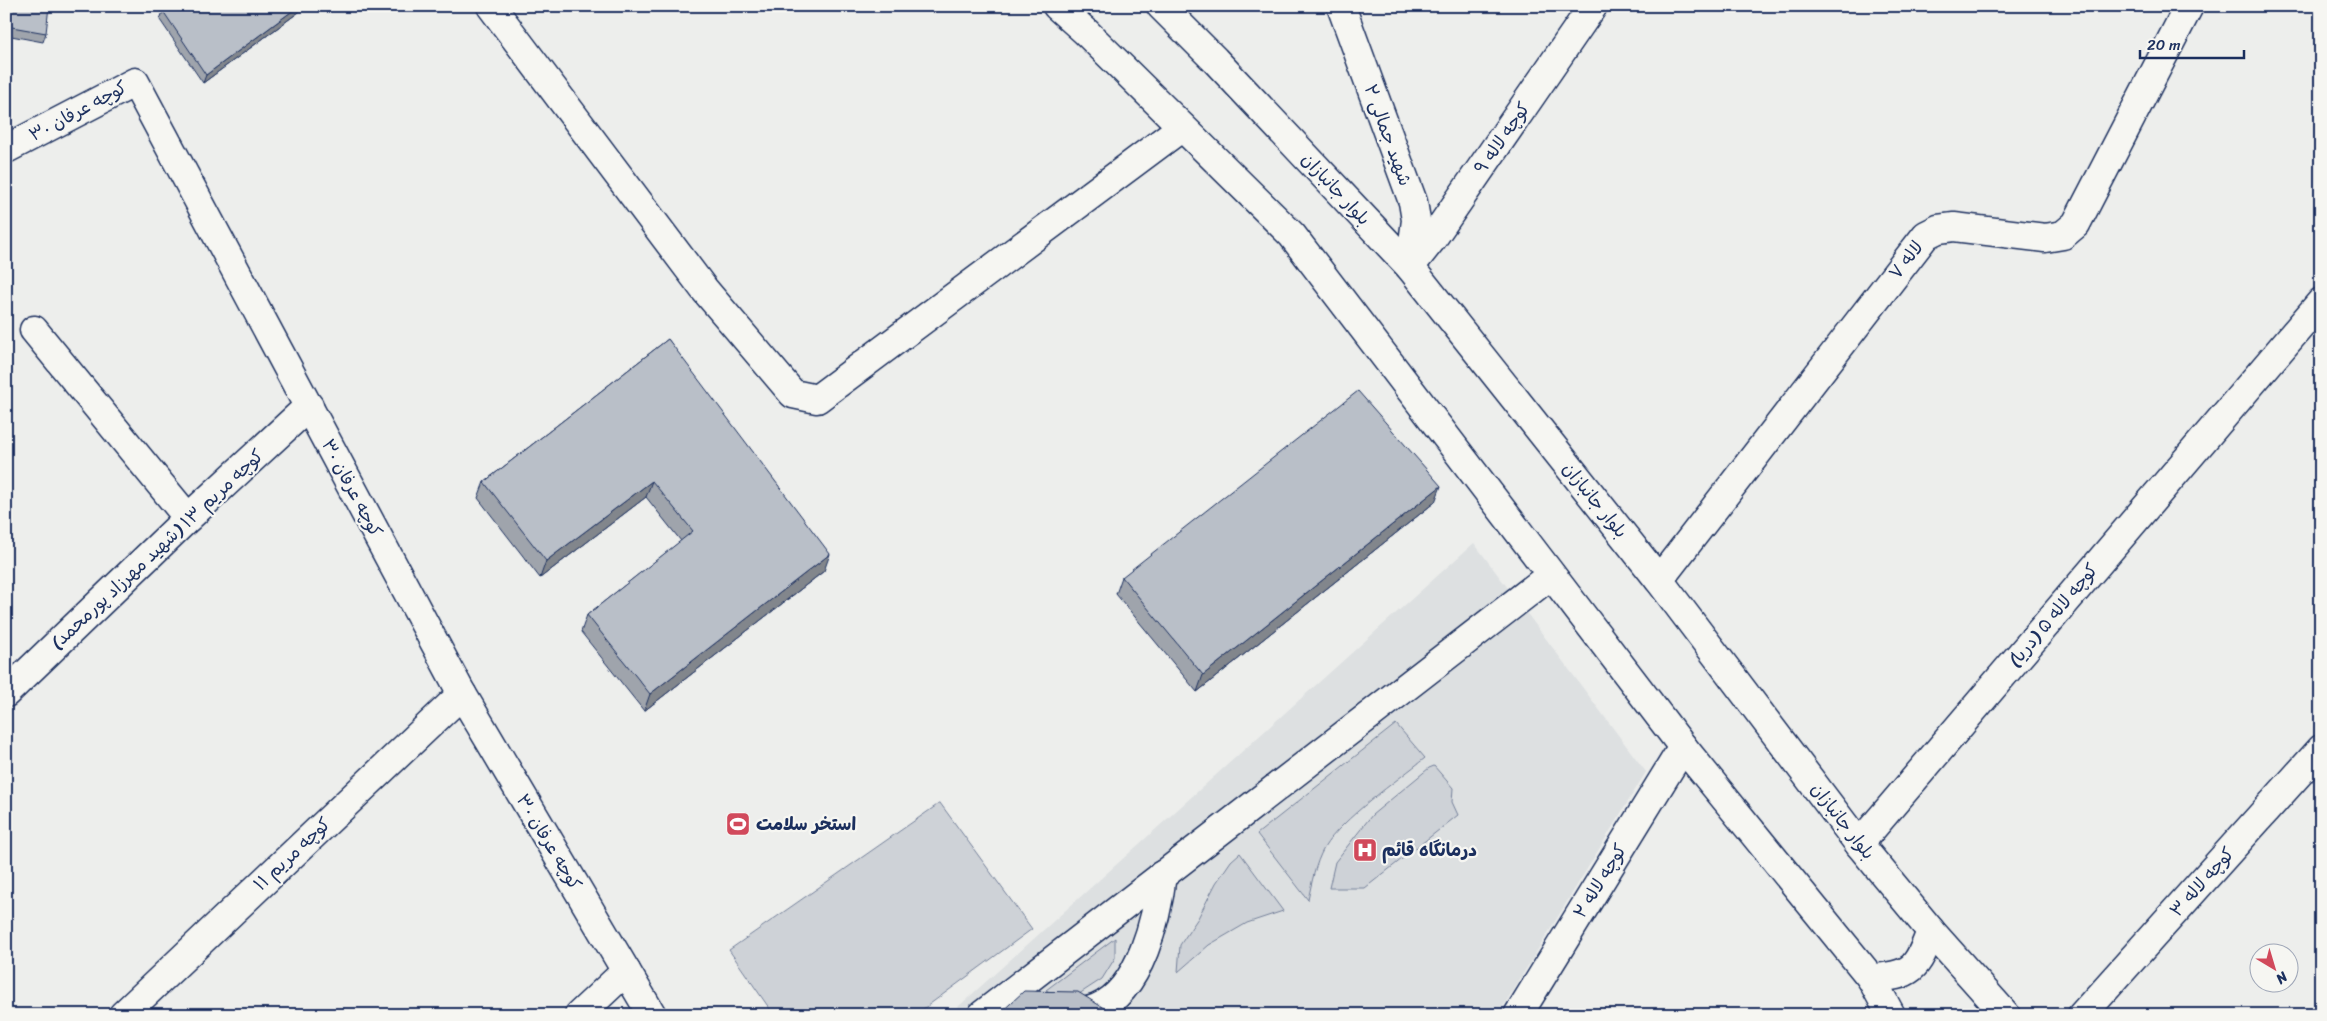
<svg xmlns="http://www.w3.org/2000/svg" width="2327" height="1021" viewBox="0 0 2327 1021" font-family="Sriracha,'Playpen Sans Arabic',sans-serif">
  <rect width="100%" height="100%" fill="#edeeec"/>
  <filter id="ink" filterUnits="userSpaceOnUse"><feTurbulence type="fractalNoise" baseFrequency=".02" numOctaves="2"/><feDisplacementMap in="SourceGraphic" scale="10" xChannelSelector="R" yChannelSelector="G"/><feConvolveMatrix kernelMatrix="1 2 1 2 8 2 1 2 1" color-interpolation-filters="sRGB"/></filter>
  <g filter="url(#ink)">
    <polygon fill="#dde0e1" points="1474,543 1646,772 1498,1015 949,1015"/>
    <g fill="#ced2d7" stroke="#74809a">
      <path d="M1396,724L1425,758C1398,780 1341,819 1324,848C1315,864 1312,882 1308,900L1257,834Z"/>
      <polygon points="1434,766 1453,788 1452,802 1458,815 1365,888 1329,888 1335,862 1372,815 1429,768"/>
      <polygon points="940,803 1032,929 915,1015 774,1015 729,950"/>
      <polygon points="1240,853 1283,911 1247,923 1209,945 1178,972 1180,945 1198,918 1216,883 1231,861"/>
      <polygon points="1115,938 1115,958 1102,979 1079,994 1059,997 1046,990"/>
    </g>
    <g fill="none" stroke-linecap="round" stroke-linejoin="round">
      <defs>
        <g id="minor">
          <polyline points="491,6 704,289 793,394 817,399 1182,127"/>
          <polyline points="1057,6 1085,31 1292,235 1683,747 1871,978 1891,1015"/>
          <polyline points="1161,6 1215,60 1410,267 1659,580 1859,844 1931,931 2006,1015"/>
          <polyline points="1341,6 1413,202 1416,220 1410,266"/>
          <polyline points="6,149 135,82 462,694 652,1015"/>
          <polyline points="1410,267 1433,238 1593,6"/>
          <polyline points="34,330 188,518"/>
          <polyline points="1659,580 1926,235 1938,229 1954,227 2045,238 2063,235 2076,224 2189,6"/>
          <polyline points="6,693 188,518 309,406"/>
          <polyline points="1859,844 2321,302"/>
          <path d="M1871,978C1912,976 1917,969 1931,931"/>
          <polyline points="123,1015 462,694"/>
          <polyline points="579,1015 626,971"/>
          <polyline points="982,1015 1551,575"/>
          <path d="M1052,1015C1067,1014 1083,1014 1097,1008C1141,990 1157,917 1162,875"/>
          <polyline points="1518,1015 1683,747"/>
          <polyline points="2082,1015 2321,749"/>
        </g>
      </defs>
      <use href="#minor" stroke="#1b2f5e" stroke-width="31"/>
      <use href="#minor" stroke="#f6f6f2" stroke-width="28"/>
    </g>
    <g fill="#9fa4ac" stroke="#1b2f5e">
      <polygon points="6,6 46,33 43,42 6,35"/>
      <polygon points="169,6 307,6 203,83 160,20 163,11"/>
      <polygon points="668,339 824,571 644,711 581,632 587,615 681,541 646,497 540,578 478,498 484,482"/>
      <polygon points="1435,502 1197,692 1116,594 1122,577"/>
    </g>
    <g fill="#82868c" stroke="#1b2f5e">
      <polygon points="299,6 307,6 203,83 206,75"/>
      <polygon points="652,481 646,497 540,578 546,561"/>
      <polygon points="1441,486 1435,502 1197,692 1203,675"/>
      <polygon points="830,554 824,571 644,711 650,694"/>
    </g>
    <g fill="#b9bfc8" stroke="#1b2f5e">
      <polygon points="6,6 49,6 46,33 6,26"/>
      <polygon points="169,6 299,6 206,75 163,11"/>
      <polygon points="668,339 830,554 650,694 587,615 693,531 652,481 546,561 484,482"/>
      <polygon points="1358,391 1441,486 1203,675 1122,577"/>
      <polygon points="1024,991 1078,992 1115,1015 998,1015"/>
    </g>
  </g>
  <defs>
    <symbol id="stadium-square" viewBox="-11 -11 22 22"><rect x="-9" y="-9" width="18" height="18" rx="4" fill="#d1495b" stroke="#f6f6f2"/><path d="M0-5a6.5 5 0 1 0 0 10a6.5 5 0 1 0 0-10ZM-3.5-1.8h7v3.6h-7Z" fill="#fff"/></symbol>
    <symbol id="hospital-square" viewBox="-11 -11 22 22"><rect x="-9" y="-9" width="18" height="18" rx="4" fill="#d1495b" stroke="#f6f6f2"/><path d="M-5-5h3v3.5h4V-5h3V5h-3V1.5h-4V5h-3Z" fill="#fff"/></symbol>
  </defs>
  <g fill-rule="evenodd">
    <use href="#stadium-square" x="724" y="810" width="28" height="28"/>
    <use href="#hospital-square" x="1351" y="836" width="28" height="28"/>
  </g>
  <g text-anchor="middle" stroke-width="4.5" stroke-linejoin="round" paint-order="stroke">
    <g font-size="18" fill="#1b2f5e" stroke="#f6f6f2">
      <text transform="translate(78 111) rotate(-28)" y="6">کوچه عرفان ۳۰</text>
      <text transform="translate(1388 135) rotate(70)" y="6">شهید جمالی ۲</text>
      <text transform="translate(1502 138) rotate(-55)" y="6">کوچه لاله ۹</text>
      <text transform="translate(1336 189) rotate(47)" y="6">بلوار جانبازان</text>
      <text transform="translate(1906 260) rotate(-52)" y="6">لاله ۷</text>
      <text transform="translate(352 488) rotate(62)" y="6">کوچه عرفان ۳۰</text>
      <text transform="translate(1595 500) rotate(51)" y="6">بلوار جانبازان</text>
      <text transform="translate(157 549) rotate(-43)" y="6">کوچه مریم ۱۳ (شهید مهرزاد پورمحمد)</text>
      <text transform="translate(2053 615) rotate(-50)" y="6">کوچه لاله ۵ (دریا)</text>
      <text transform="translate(1843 821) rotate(52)" y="6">بلوار جانبازان</text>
      <text transform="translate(549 842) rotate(59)" y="6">کوچه عرفان ۳۰</text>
      <text transform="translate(292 854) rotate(-43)" y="6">کوچه مریم ۱۱</text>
      <text transform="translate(1600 881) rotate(-58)" y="6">کوچه لاله ۲</text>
      <text transform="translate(2202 882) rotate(-48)" y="6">کوچه لاله ۳</text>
    </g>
    <g font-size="18" font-weight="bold" fill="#1b2f5e" stroke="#f6f6f2" text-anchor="start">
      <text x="756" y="830">استخر سلامت</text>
      <text x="1382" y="856">درمانگاه قائم</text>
    </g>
  </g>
  <rect width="2327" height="1021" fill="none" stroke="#f6f6f2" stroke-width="25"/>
  <rect x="12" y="12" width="2302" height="996" fill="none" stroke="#1b2f5e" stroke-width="2" filter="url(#ink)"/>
  <g transform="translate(2274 968) rotate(142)"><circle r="24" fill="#f6f6f2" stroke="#9ea6b7"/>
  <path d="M0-4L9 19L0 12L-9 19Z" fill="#d1495b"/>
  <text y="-8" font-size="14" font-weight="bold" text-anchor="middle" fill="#1b2f5e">N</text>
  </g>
  <path d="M2140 50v8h104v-8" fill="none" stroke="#1b2f5e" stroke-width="2.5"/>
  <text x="2147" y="50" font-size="15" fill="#1b2f5e" stroke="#f6f6f2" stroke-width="4" paint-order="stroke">20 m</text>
</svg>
